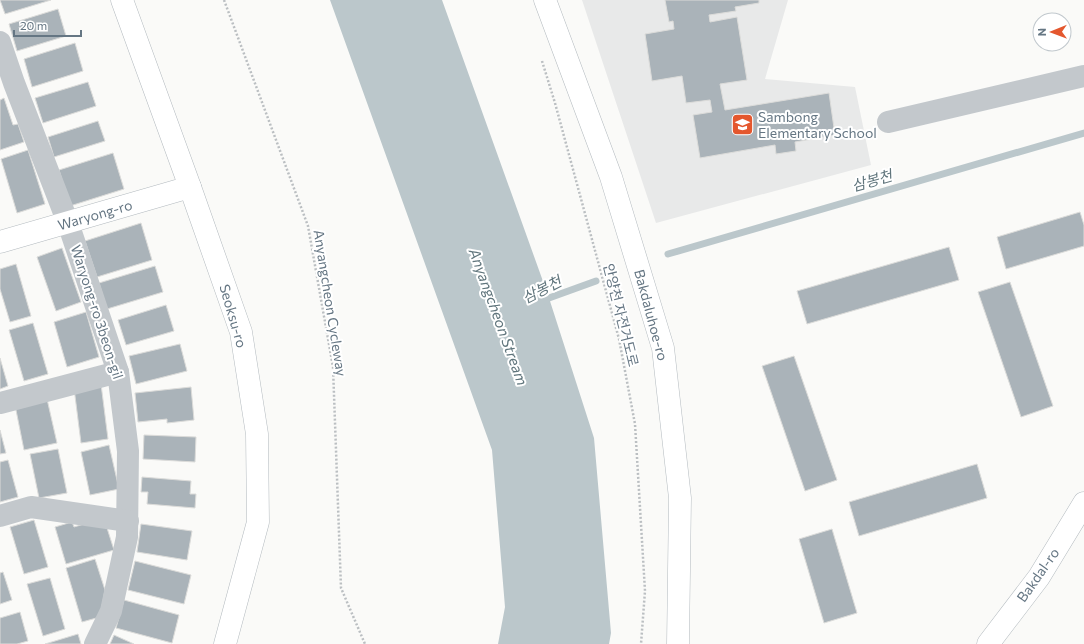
<svg xmlns="http://www.w3.org/2000/svg" width="1084" height="644" viewBox="0 0 1084 644" font-family="Commissioner,'Noto Sans KR',sans-serif">
  <rect width="100%" height="100%" fill="#fafaf8"/>
  <polygon fill="#e8e9e9" points="582,0 788,0 765,79 855,87 871,165 656,223"/>
  <polygon fill="#bbc7cb" points="330,0 442,0 549,298 594,438 611,633 609,644 498,644 505,607 492,450"/>
  <g fill="none" stroke-linecap="round" stroke-linejoin="round">
    <g stroke="#bbc7cb" stroke-width="7">
      <polyline points="668,254 1084,133"/>
      <polyline points="542,302 549,298 596,281"/>
    </g>
  </g>
  <g fill="#aab3b9" stroke="#dcdcda">
    <polygon points="0,0 51,0 5,14"/>
    <polygon points="665,0 759,0 759,3 735,7 736,11 709,15 710,22 737,17 747,80 720,84 725,110 829,93 835,135 795,142 796,151 776,154 775,145 700,158 693,115 712,112 710,100 686,103 682,76 652,81 645,34 674,29 673,21 669,22"/>
    <polygon points="58,9 66,36 17,51 9,24"/>
    <polygon points="75,43 83,71 32,87 24,59"/>
    <polygon points="88,82 96,106 43,123 35,98"/>
    <polygon points="4,98 13,125 18,124 24,142 0,150 0,100"/>
    <polygon points="98,121 105,141 54,157 48,137"/>
    <polygon points="28,150 45,204 17,213 1,159"/>
    <polygon points="113,153 124,189 70,206 59,170"/>
    <polygon points="1080,212 1084,225 1084,246 1006,269 997,237"/>
    <polygon points="141,223 152,260 97,277 85,241"/>
    <polygon points="949,247 959,280 807,324 797,291"/>
    <polygon points="62,248 81,302 56,311 37,257"/>
    <polygon points="16,264 31,316 10,322 0,289 0,269"/>
    <polygon points="155,266 163,292 107,309 99,283"/>
    <polygon points="1010,282 1053,406 1021,417 978,292"/>
    <polygon points="166,305 174,331 126,345 118,320"/>
    <polygon points="86,312 99,357 67,367 54,322"/>
    <polygon points="33,323 48,374 24,381 9,330"/>
    <polygon points="180,344 187,371 136,384 129,356"/>
    <polygon points="794,356 837,480 805,491 762,366"/>
    <polygon points="0,358 8,386 0,389"/>
    <polygon points="101,384 108,439 81,443 74,388"/>
    <polygon points="191,387 194,420 167,423 167,419 138,422 135,393"/>
    <polygon points="47,399 57,443 24,450 15,405"/>
    <polygon points="0,430 6,453 0,454"/>
    <polygon points="144,435 196,437 195,462 143,459"/>
    <polygon points="109,445 119,489 90,495 81,452"/>
    <polygon points="58,449 67,493 39,498 30,454"/>
    <polygon points="8,460 18,497 0,502 0,462"/>
    <polygon points="977,464 987,498 859,536 849,502"/>
    <polygon points="142,477 191,481 190,494 196,494 195,508 147,504 148,492 141,492"/>
    <polygon points="34,520 48,567 24,574 10,527"/>
    <polygon points="72,522 74,527 91,522 107,528 114,550 66,564 55,527"/>
    <polygon points="141,524 192,531 187,560 137,552"/>
    <polygon points="832,529 857,613 824,623 799,539"/>
    <polygon points="95,559 105,590 100,617 82,622 66,568"/>
    <polygon points="135,561 191,575 184,604 128,590"/>
    <polygon points="3,572 12,600 0,604 0,573"/>
    <polygon points="50,578 65,629 43,636 27,584"/>
    <polygon points="124,600 179,615 172,643 116,628"/>
    <polygon points="20,612 28,641 17,644 0,644 0,618"/>
    <polygon points="78,634 81,644 45,644"/>
    <polygon points="114,635 134,644 110,644"/>
  </g>
  <g fill="none" stroke-linecap="round" stroke-linejoin="round">
    <defs>
      <g id="secondary">
        <polyline points="122,0 190,187 241,332 257,434 258,522 225,644"/>
        <polyline points="545,0 611,177 663,348 680,498 678,644"/>
        <polyline points="0,242 190,187"/>
        <polyline points="988,644 1039,577 1084,503"/>
      </g>
    </defs>
    <use href="#secondary" stroke="#b3babf" stroke-width="23"/>
    <g stroke="#bbbfc2" stroke-width="2.5" stroke-dasharray="2 2" stroke-linecap="butt">
      <polyline points="224,0 308,226 333,367 341,588 365,644"/>
      <polyline points="542,61 555,103 619,339 635,424 645,591 641,644"/>
    </g>
    <g stroke="#c3c8cc" stroke-width="22">
      <polyline points="0,42 14,83 68,223 118,372 128,451 127,537 111,611 95,644"/>
      <polyline points="888,122 1084,76"/>
      <polyline points="0,403 118,372"/>
      <polyline points="0,516 31,507 128,521"/>
    </g>
    <use href="#secondary" stroke="#fff" stroke-width="22"/>
  </g>
  <defs>
    <symbol id="school-square" viewBox="-11 -11 22 22"><rect x="-9" y="-9" width="18" height="18" rx="4" fill="#e4572e" stroke="#fff"/><path d="M0-5L7-2L0 1L-7-2ZM-4 1L0 2.5L4 1V4Q0 6-4 4Z" fill="#fff"/></symbol>
  </defs>
  <g fill-rule="evenodd">
    <use href="#school-square" x="730" y="112" width="25" height="25"/>
  </g>
  <g text-anchor="middle" stroke-width="4" stroke-linejoin="round" paint-order="stroke">
    <g font-size="14" fill="#657683" stroke="#fff" text-anchor="start">
      <text x="758" y="122">Sambong<tspan x="758" dy="16">Elementary School</tspan></text>
    </g>
    <g font-size="14" fill="#657683" stroke="#fff">
      <text transform="translate(95 215) rotate(-16)" y="5">Waryong-ro</text>
      <text transform="translate(330 303) rotate(81)" y="5">Anyangcheon Cycleway</text>
      <text transform="translate(97 312) rotate(72)" y="5">Waryong-ro 3beon-gil</text>
      <text transform="translate(621 315) rotate(76)" y="5">안양천 자전거도로</text>
      <text transform="translate(651 315) rotate(75)" y="5">Bakdaluhoe-ro</text>
      <text transform="translate(233 316) rotate(74)" y="5">Seoksu-ro</text>
      <text transform="translate(1038 575) rotate(-55)" y="5">Bakdal-ro</text>
    </g>
    <g font-size="15" font-style="italic" fill="#60757c" stroke="#fff">
      <text transform="translate(872 181) rotate(-16)" y="5">삼봉천</text>
      <text transform="translate(542 290) rotate(-27)" y="5">삼봉천</text>
      <text transform="translate(498 317) rotate(70)" y="5">Anyangcheon Stream</text>
    </g>
  </g>
  <g transform="translate(1052 32) rotate(269)"><circle r="19" fill="#ffffff" stroke="#c1c8cd"/>
  <path d="M0-3L7 15L0 10L-7 15Z" fill="#e4572e"/>
  <text y="-6" font-size="11" font-weight="bold" text-anchor="middle" fill="#657683">N</text>
  </g>
  <path d="M14 30v6h67v-6" fill="none" stroke="#657683" stroke-width="2"/>
  <text x="20" y="30" font-size="12" fill="#657683" stroke="#ffffff" stroke-width="3" paint-order="stroke">20 m</text>
</svg>
